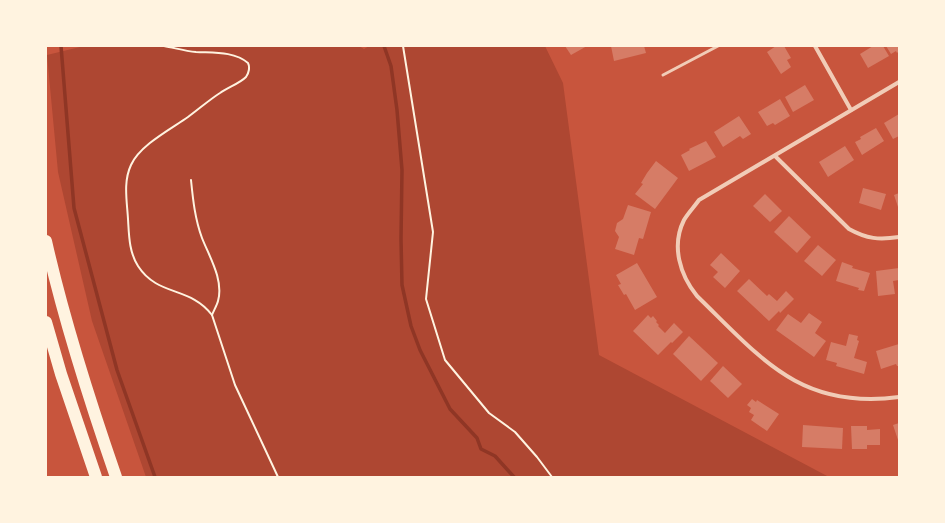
<svg xmlns="http://www.w3.org/2000/svg" width="945" height="523" viewBox="0 0 945 523" font-family="'Asap Condensed',sans-serif">
  <rect width="100%" height="100%" fill="#c8553d"/>
  <polygon fill="#ae4732" points="84,46 359,46 364,49 369,46 545,46 563,83 599,355 829,477 146,477 92,321 58,172 47,55"/>
  <g fill="none" stroke-linecap="round" stroke-linejoin="round">
    <g stroke="#8f3625" stroke-width="3.5">
      <polyline points="61,46 74,208 117,370 155,477"/>
      <polyline points="384,46 391,66 397,110 402,170 401,239 402,285 411,326 420,350 450,409 477,438 481,449 495,456 514,477"/>
    </g>
  </g>
  <g fill="#d67c66">
    <polygon points="565,46 587,46 571,55"/>
    <polygon points="611,46 644,46 646,53 614,61"/>
    <polygon points="776,46 784,46 791,58 787,60 791,67 781,74 767,52"/>
    <polygon points="873,46 883,46 889,56 868,68 860,54"/>
    <polygon points="886,46 899,46 899,51 897,53 896,51 891,54"/>
    <polygon points="805,85 814,100 793,112 785,97"/>
    <polygon points="780,99 790,116 775,125 773,123 767,126 758,112"/>
    <polygon points="899,114 899,136 893,139 884,123"/>
    <polygon points="739,116 751,134 743,139 740,136 723,147 714,132"/>
    <polygon points="876,128 884,141 862,155 855,142 861,139 860,137"/>
    <polygon points="706,141 716,157 689,171 681,155 690,150 689,149"/>
    <polygon points="845,146 854,160 828,177 819,162"/>
    <polygon points="656,161 678,178 655,209 635,194 643,184 641,183 647,173"/>
    <polygon points="863,188 886,194 881,210 859,203"/>
    <polygon points="899,193 899,210 894,195"/>
    <polygon points="765,194 782,211 770,222 753,206"/>
    <polygon points="628,205 651,212 643,239 639,238 634,255 615,249 619,237 615,231 617,223 623,219"/>
    <polygon points="789,216 811,237 797,253 774,232"/>
    <polygon points="818,245 836,260 822,276 804,261"/>
    <polygon points="721,253 740,271 725,288 713,277 718,272 710,265"/>
    <polygon points="842,262 853,266 852,268 870,273 864,291 858,290 859,288 836,281"/>
    <polygon points="637,263 657,297 635,310 626,294 624,295 618,285 621,284 616,275"/>
    <polygon points="899,268 899,280 893,281 895,294 878,296 876,271"/>
    <polygon points="749,279 767,296 769,294 777,301 786,291 794,299 780,313 779,311 769,321 737,291"/>
    <polygon points="809,313 822,322 815,333 826,341 814,357 776,330 788,314 801,323"/>
    <polygon points="648,315 651,318 653,316 657,321 656,322 659,325 658,326 665,333 674,323 683,332 672,343 671,342 658,355 633,331"/>
    <polygon points="849,334 858,336 857,340 859,341 854,358 867,362 864,374 836,366 837,363 826,360 831,342 846,346"/>
    <polygon points="689,336 718,363 701,381 673,354"/>
    <polygon points="899,344 899,366 897,366 896,364 881,369 876,351"/>
    <polygon points="723,366 742,384 728,398 710,381"/>
    <polygon points="752,399 756,402 757,400 779,414 767,431 751,420 754,415 749,412 751,408 747,405"/>
    <polygon points="899,423 899,443 893,425"/>
    <polygon points="803,425 843,428 842,449 802,447"/>
    <polygon points="851,426 867,426 867,430 880,429 880,445 867,445 867,449 852,449"/>
  </g>
  <g fill="none" stroke-linecap="round" stroke-linejoin="round">
    <g stroke="#fff3e0" stroke-width="2">
      <path d="M164,46C175,48 185,51 196,52C213,53 234,51 248,63C250,67 249,73 246,77C239,84 228,87 220,93C209,100 199,109 188,117C171,129 140,145 131,165C123,182 127,201 128,219C129,235 129,252 138,266C158,297 190,286 212,315L235,385L278,477"/>
      <polyline points="403,46 433,232 426,299 445,360 489,413 515,432 537,457 552,477"/>
      <path d="M191,180C193,200 195,219 202,238C209,256 224,280 218,301C217,305 214,310 212,315"/>
    </g>
    <polyline stroke="#f1ccb7" stroke-width="3" points="663,75 718,46"/>
    <g stroke="#f1ccb7" stroke-width="4">
      <polyline points="815,46 851,110"/>
      <path d="M899,82L699,200C694,207 688,213 684,220C671,246 680,275 697,296C761,358 800,410 899,397"/>
      <path d="M775,156L849,229C867,239 879,240 899,237"/>
    </g>
    <g stroke="#fff3e0" stroke-width="12">
      <path d="M46,241C64,321 89,399 116,477"/>
      <polyline points="46,322 61,374 96,477"/>
    </g>
  </g>
  <rect width="945" height="523" fill="none" stroke="#fff3e0" stroke-width="94"/>
</svg>
